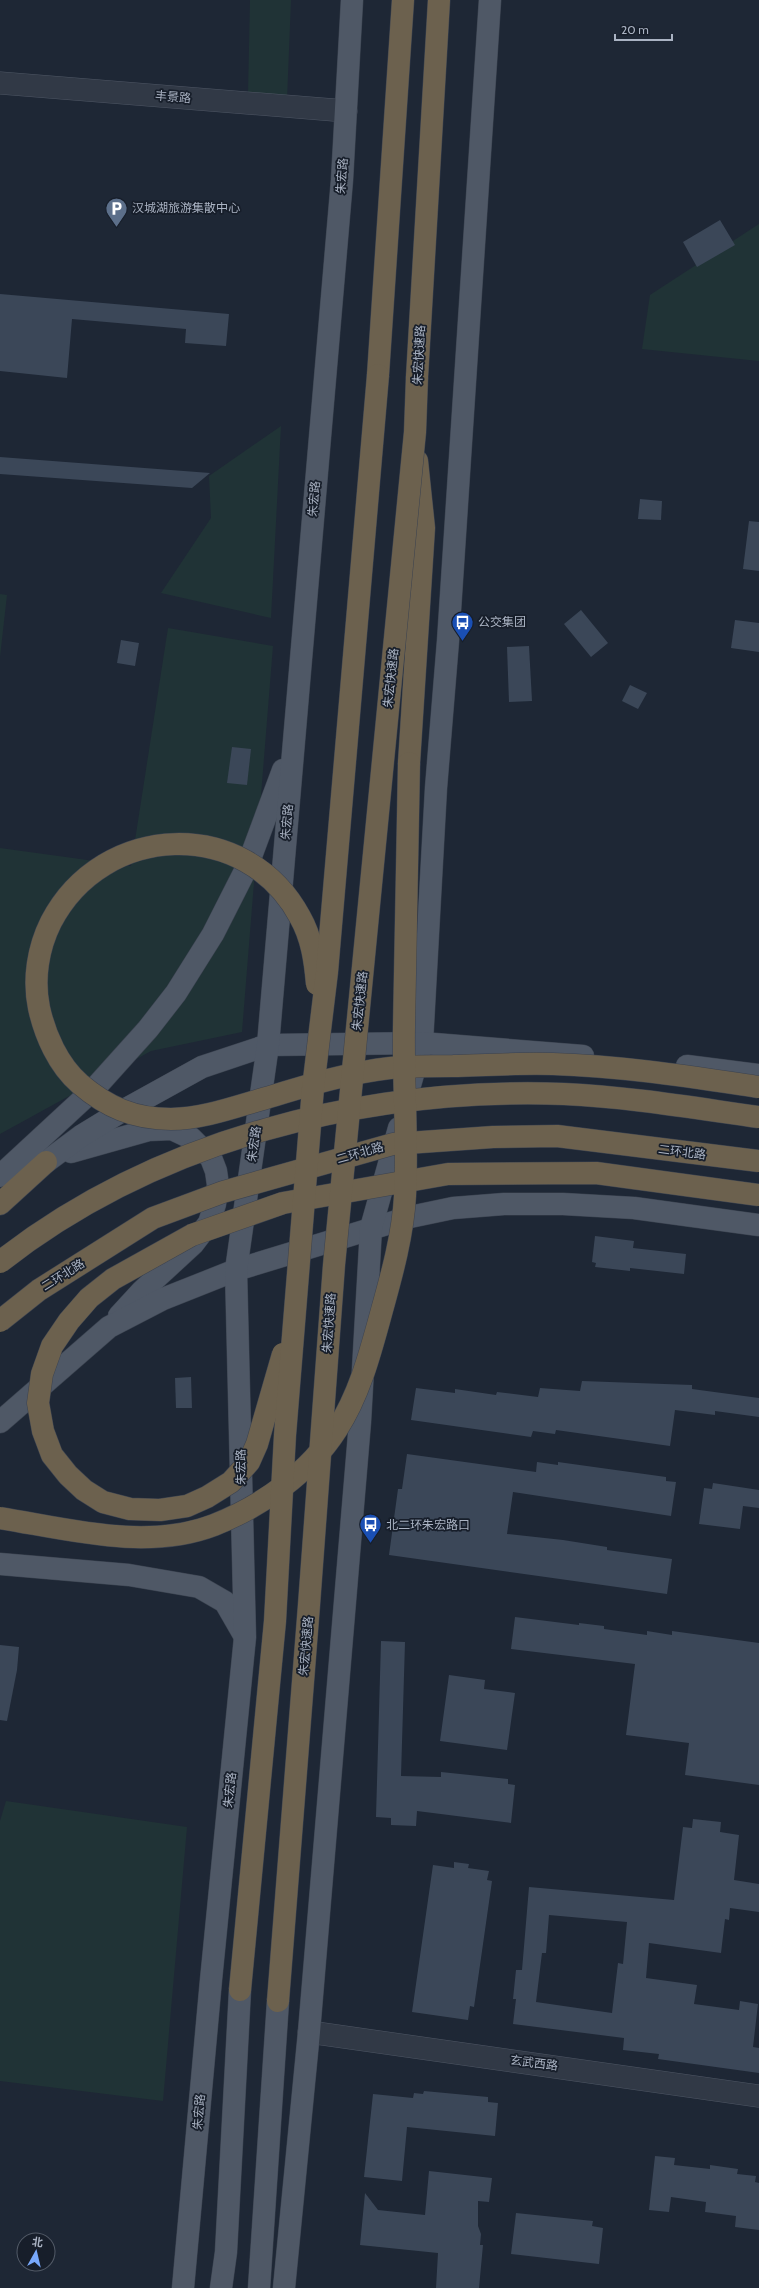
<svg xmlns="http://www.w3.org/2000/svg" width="759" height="2288" viewBox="0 0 759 2288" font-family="Cabin,'Noto Sans SC',sans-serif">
  <rect width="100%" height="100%" fill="#1e2735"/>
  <g fill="#203336">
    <polygon points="250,0 291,0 287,100 248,94"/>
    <polygon points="759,224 759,361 642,349 650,295"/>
    <polygon points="281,426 271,618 161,593 211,518 209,476"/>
    <polygon points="0,594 7,595 0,657"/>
    <polygon points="168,628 273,646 242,1032 151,1051 0,1134 0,848 131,866"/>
    <polygon points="6,1801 187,1827 163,2101 0,2081 0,1821"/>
  </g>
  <g fill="#3b4758" fill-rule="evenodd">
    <polygon points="720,220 735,245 697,267 683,242"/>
    <polygon points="0,294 229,314 226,346 185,343 186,329 72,319 67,378 0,371"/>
    <polygon points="0,457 210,473 192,488 0,474"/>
    <polygon points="640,499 662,501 661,520 638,519"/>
    <polygon points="749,521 759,522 759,571 743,569"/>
    <polygon points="581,610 608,643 591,657 564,624"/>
    <polygon points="735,620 759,623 759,652 731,648"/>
    <polygon points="121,640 139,643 135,666 117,663"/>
    <polygon points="529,646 532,701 509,702 507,647"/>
    <polygon points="630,685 647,693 638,709 622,701"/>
    <polygon points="232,747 251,749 247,785 227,783"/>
    <polygon points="595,1236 634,1241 633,1248 686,1254 684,1274 630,1268 630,1271 595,1267 596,1263 592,1262"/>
    <polygon points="191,1377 192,1408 176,1408 175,1378"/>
    <polygon points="582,1381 692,1385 692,1389 759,1398 759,1417 715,1411 715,1415 675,1410 670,1446 556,1430 555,1434 533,1431 531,1437 411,1420 416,1388 455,1393 455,1389 496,1395 497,1392 538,1397 540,1388 580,1391"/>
    <polygon points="407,1454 536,1472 537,1462 558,1465 558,1462 666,1477 666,1481 676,1482 671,1516 513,1492 507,1534 563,1540 607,1547 607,1550 672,1559 667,1594 389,1555 398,1489 402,1489"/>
    <polygon points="713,1483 759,1490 759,1508 743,1506 740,1529 699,1524 704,1488 712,1489"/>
    <polygon points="515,1617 579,1625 579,1623 604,1626 604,1629 647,1635 647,1631 672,1635 672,1631 759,1643 759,1785 685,1775 689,1743 626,1735 635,1664 511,1649"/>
    <polygon points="381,1641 405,1642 401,1776 441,1777 441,1772 508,1779 508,1784 515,1785 511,1823 417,1811 416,1826 391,1825 391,1818 376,1817"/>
    <polygon points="0,1645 19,1647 17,1670 7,1721 0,1720"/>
    <polygon points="449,1675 485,1680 484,1689 515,1693 507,1750 440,1741"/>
    <path d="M693,1819L721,1822L720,1832L739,1835L734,1880L759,1884V1912L730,1908L729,1920L725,1919L721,1953L649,1943L646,1978L697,1985L694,2004L739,2010L740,2001L758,2004L753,2047L759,2048V2073L658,2059L659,2054L623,2050L624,2038L513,2024L516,1999H513L516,1970H522L529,1887L674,1900L683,1827L692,1828ZM549,1915L627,1922L623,1964L618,1963L612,2013L536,2002L542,1953H546Z"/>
    <polygon points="454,1862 469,1864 468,1868 489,1871 487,1880 492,1881 474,2007 470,2006 468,2020 412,2012 433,1865 454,1868"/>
    <polygon points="424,2091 488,2097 488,2102 498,2103 495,2136 407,2127 402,2181 364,2177 373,2094 413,2098 414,2093 423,2094"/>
    <polygon points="655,2156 675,2158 674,2165 710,2169 710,2165 738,2169 737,2174 756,2176 755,2182 759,2183 759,2230 735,2227 736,2216 705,2212 706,2202 671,2197 669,2212 649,2210"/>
    <polygon points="429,2171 492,2178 489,2202 478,2201 478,2226 481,2234 480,2245 483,2245 479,2288 436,2288 438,2253 360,2245 365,2193 378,2210 425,2215"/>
    <polygon points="516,2213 593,2221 592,2226 603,2228 599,2264 511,2254"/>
  </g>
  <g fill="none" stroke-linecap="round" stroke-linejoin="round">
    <defs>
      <g id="minor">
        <polyline points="0,83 346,111"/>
        <polyline points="309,2032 759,2096"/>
      </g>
      <g id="major">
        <polyline points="687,1066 759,1075"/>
        <polyline points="410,1085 422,1043 436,788 448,641 490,0"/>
        <polyline points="71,1152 149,1130 172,1129 191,1138 211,1158 216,1171 218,1185 215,1204 209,1223 193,1244 142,1291 119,1316"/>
        <polyline points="46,1162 81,1136 117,1114 202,1067 268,1045 422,1043 583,1056"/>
        <polyline points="0,1176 94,1089 148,1029 176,993 213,934 247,867 283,770"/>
        <polyline points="0,1422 109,1327 163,1299 236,1270 410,1217 453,1208 504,1204 563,1204 634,1208 759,1225"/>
        <polyline points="0,1564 129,1575 199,1587 225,1602 244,1635"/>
        <polyline points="183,2288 211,1980 245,1637 236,1270 268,1045 342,180 352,0"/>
        <polyline points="221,2288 226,2252 240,1990"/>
        <polyline points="259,2288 278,2001"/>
        <polyline points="284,2288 309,2032 360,1422 371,1228 399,1128"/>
      </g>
      <g id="highway">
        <polyline points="378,375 403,0"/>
        <polyline points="417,377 439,0"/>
        <polyline points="409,763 424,528 417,461"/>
        <polyline points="0,1204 46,1162"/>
      </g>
    </defs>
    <use href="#minor" stroke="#4e5664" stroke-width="23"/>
    <use href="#major" stroke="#3a424f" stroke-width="23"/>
    <use href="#highway" stroke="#3c4350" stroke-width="23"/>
    <use href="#minor" stroke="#313946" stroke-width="22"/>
    <use href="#major" stroke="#4f5866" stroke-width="22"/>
    <use href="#highway" stroke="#6c614e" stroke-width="22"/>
    <defs>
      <g id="highway-bridge">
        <path d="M317,984C315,961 312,938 300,917C246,816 103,822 51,922C38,948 33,979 39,1008C45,1035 58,1065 80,1084C107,1107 134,1119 171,1119C199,1119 229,1109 256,1101C300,1088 345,1073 390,1068C411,1066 432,1066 453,1066C486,1065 520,1063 553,1064C622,1066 691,1077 759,1087"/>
        <path d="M0,1262C157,1139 366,1087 564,1094C630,1097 694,1108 759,1117"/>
        <polyline points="0,1321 39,1290 153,1218 223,1192 393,1144 493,1137 557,1136 759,1161"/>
        <polyline points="283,1354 257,1444 249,1462 231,1482 207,1497 187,1506 160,1510 130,1509 103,1502 84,1490 68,1475 52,1455 43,1431 38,1403 42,1374 52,1346 69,1321 89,1298 113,1279 192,1235 283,1203 448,1174 596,1173 759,1195"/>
        <path d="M0,1518C68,1529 147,1551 214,1525C262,1506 309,1473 337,1429C360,1394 371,1350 382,1310C392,1274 403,1234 405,1196C408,1140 403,1084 404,1027C405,939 408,851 409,763"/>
        <polyline points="240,1990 275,1621 285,1435 313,1088 327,972 378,375"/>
        <polyline points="278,2001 309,1605 334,1265 415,432 417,377"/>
      </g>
    </defs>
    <use href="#highway-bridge" stroke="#3c4350" stroke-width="23" stroke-linecap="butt"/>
    <use href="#highway-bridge" stroke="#6c614e" stroke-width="22"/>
  </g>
  <defs>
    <symbol id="parking-pin" viewBox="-11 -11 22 30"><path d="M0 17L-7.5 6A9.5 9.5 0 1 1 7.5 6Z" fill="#5c6f8a" stroke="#171e2a"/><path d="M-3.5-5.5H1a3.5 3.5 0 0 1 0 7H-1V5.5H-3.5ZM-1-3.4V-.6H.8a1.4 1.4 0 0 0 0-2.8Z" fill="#fff"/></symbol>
    <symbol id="bus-pin" viewBox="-11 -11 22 30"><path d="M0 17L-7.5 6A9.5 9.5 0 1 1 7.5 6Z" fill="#1a4fb4" stroke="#171e2a"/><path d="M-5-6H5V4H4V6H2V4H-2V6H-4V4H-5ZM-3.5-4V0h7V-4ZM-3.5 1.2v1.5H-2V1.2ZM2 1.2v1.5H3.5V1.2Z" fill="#fff"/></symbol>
  </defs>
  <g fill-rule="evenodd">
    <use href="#parking-pin" x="104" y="196" width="25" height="34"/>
    <use href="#bus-pin" x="450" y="610" width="25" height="34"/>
    <use href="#bus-pin" x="358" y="1512" width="25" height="34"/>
  </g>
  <g text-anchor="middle" stroke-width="3.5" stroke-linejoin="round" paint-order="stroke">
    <g font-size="12" fill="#aab3c3" stroke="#171e2a">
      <text transform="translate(173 97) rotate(5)" y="4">丰景路</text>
      <text transform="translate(342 176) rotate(-86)" y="4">朱宏路</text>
      <text transform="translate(419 355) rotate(-87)" y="4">朱宏快速路</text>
      <text transform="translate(314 499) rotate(-85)" y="4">朱宏路</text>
      <text transform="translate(391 678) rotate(-84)" y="4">朱宏快速路</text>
      <text transform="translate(287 822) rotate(-85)" y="4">朱宏路</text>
      <text transform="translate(360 1001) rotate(-84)" y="4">朱宏快速路</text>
      <text transform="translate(254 1144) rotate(-82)" y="4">朱宏路</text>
      <text transform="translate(682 1152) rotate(7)" y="4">二环北路</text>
      <text transform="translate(360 1153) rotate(-16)" y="4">二环北路</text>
      <text transform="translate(63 1275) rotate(-32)" y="4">二环北路</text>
      <text transform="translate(329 1323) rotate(-86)" y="4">朱宏快速路</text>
      <text transform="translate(241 1467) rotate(-91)" y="4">朱宏路</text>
      <text transform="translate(306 1646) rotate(-85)" y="4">朱宏快速路</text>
      <text transform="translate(230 1790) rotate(-84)" y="4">朱宏路</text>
      <text transform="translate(534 2063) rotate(7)" y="4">玄武西路</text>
      <text transform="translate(199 2112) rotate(-85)" y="4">朱宏路</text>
    </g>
    <g font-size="12" fill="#aab3c3" stroke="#171e2a" text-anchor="start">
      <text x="132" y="212">汉城湖旅游集散中心</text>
      <text x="478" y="626">公交集团</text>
      <text x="386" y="1529">北二环朱宏路口</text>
    </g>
  </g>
  <g transform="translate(36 2252) rotate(8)"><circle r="19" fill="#171e2a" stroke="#525a67"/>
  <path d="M0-3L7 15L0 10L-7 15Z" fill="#78a8fb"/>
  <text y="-6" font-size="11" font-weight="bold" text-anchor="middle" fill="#aab3c3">北</text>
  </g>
  <path d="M615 34v6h57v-6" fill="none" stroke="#aab3c3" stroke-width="2"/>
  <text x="621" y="34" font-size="12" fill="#aab3c3" stroke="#171e2a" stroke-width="3" paint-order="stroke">20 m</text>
</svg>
